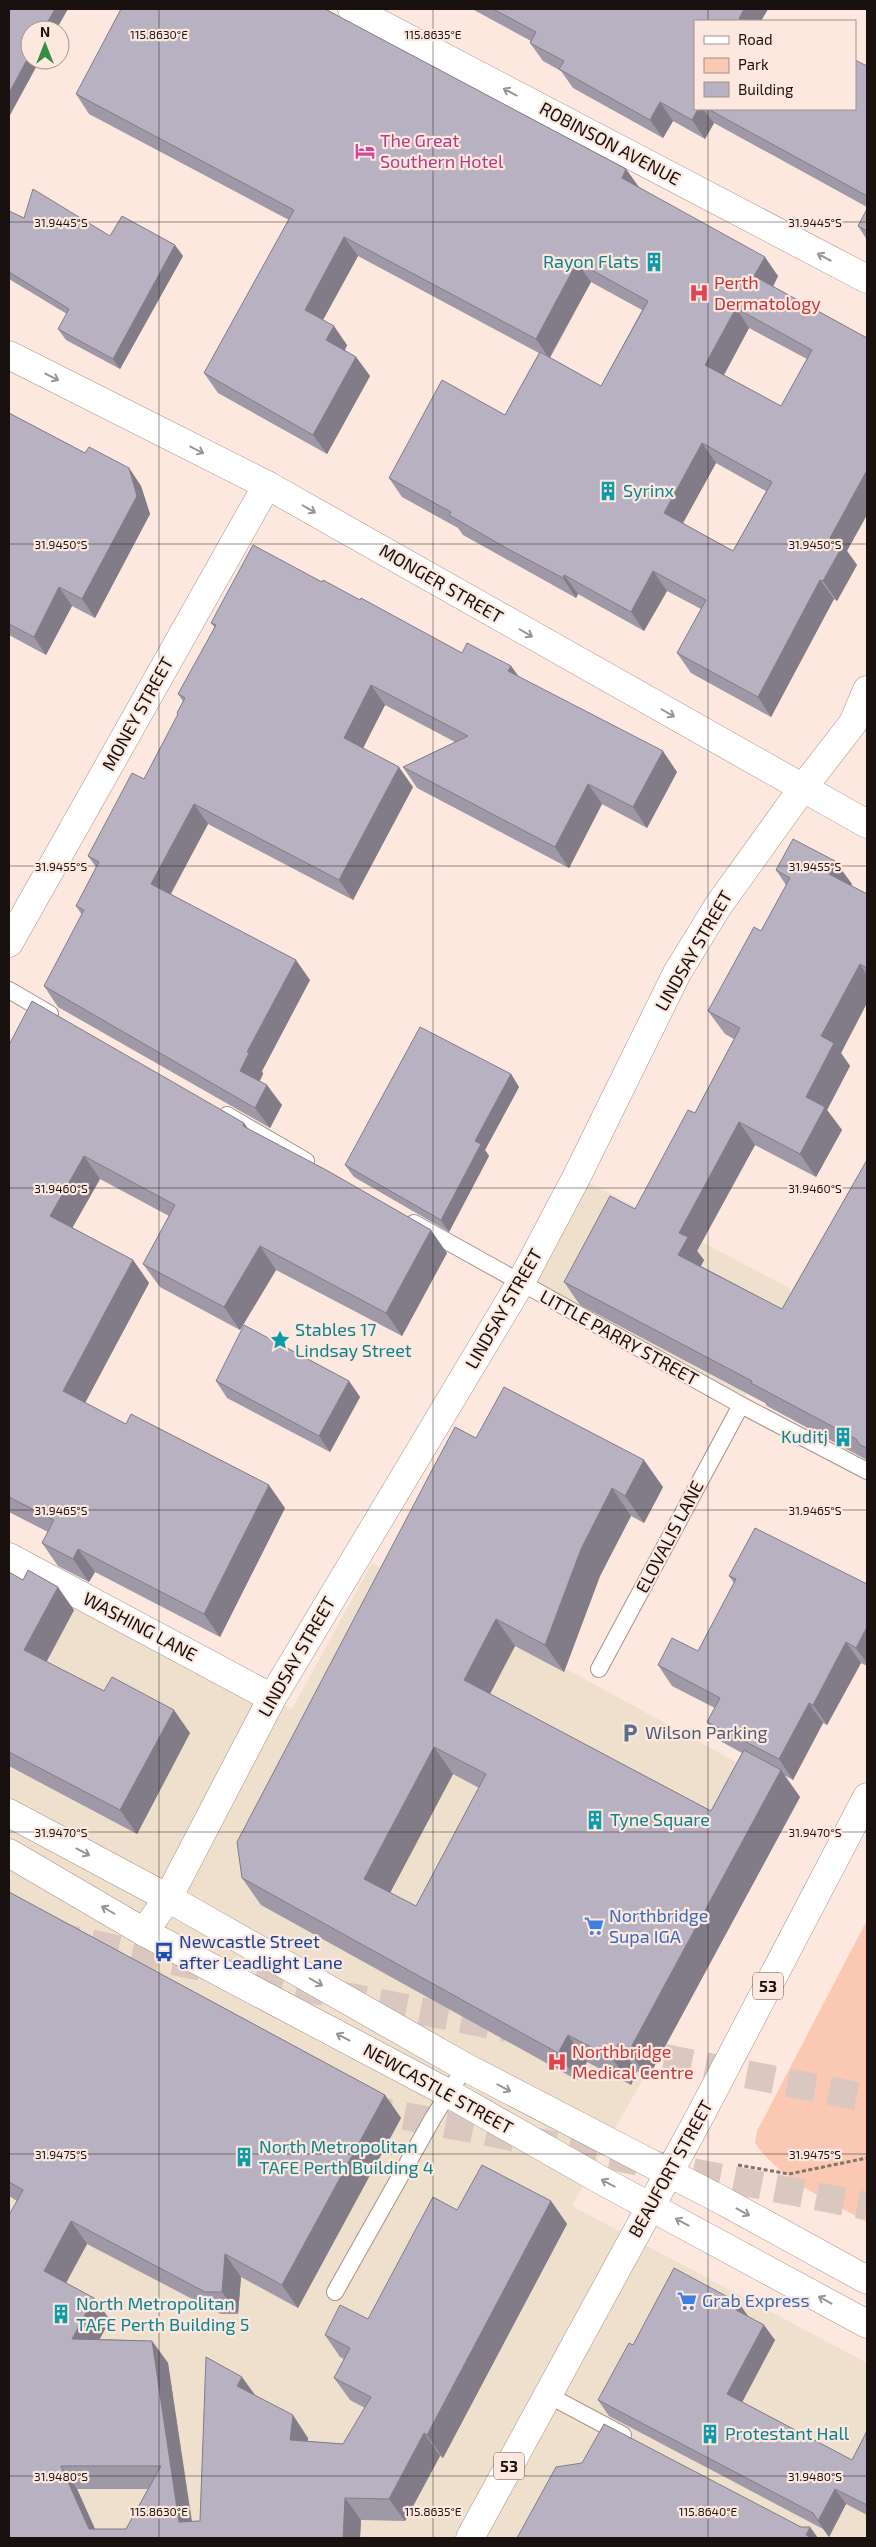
<svg xmlns="http://www.w3.org/2000/svg" width="876" height="2547" viewBox="0 0 876 2547" font-family="'Exo 2',sans-serif">
  <rect width="100%" height="100%" fill="#fce8df"/>
  <g fill="#efe0cd">
    <polygon points="577,1176 789,1288 794,1303 741,1405 520,1284"/>
    <polygon points="9,1557 292,1709 372,1563 800,1797 572,2206 867,2363 867,2538 9,2538"/>
  </g>
  <path fill="#fac8b3" d="M867,1920V2222C828,2200 781,2181 755,2143L757,2131Z"/>
  <g fill="none" stroke-linecap="round" stroke-linejoin="round">
    <g stroke="#dac8c0" stroke-width="28" stroke-dasharray="28 14" stroke-linecap="butt">
      <polyline points="9,1926 248,1977 507,2028"/>
      <polyline points="623,2050 867,2098"/>
      <polyline points="363,2108 867,2206"/>
    </g>
    <defs>
      <g id="lane">
        <polyline points="9,990 50,1014"/>
        <polyline points="227,1115 306,1161"/>
        <polyline points="414,1223 741,1405 867,1471"/>
        <polyline points="599,1669 741,1405"/>
        <polyline points="335,2292 433,2118 465,2067"/>
        <polyline points="548,2395 623,2435"/>
      </g>
      <g id="street">
        <polyline points="352,9 867,279"/>
        <polyline points="9,355 267,485 867,824"/>
        <polyline points="9,943 267,485"/>
        <polyline points="9,1557 272,1698"/>
        <polyline points="144,1932 168,1898 272,1698 520,1284 577,1176 677,973 718,906 802,789 853,723 867,690"/>
      </g>
      <g id="primary">
        <polyline points="9,1813 168,1898 465,2067 725,2202 867,2280"/>
        <polyline points="9,1853 144,1932 448,2093 599,2179 867,2324"/>
        <polyline points="470,2538 700,2116 867,1797"/>
      </g>
    </defs>
    <use href="#lane" stroke="#a5938b" stroke-width="18"/>
    <use href="#street" stroke="#a5938b" stroke-width="29"/>
    <use href="#primary" stroke="#a5938b" stroke-width="29"/>
    <polyline stroke="#7f736d" stroke-width="3" stroke-dasharray="4 2.5" stroke-linecap="butt" points="738,2165 789,2174 867,2158"/>
    <use href="#lane" stroke="#fff" stroke-width="16"/>
    <use href="#street" stroke="#fff" stroke-width="28"/>
    <use href="#primary" stroke="#fff" stroke-width="28"/>
  </g>
  <g fill="#9e98a7" fill-rule="evenodd">
    <polygon points="472,9 768,9 761,21 695,109 855,109 867,66 867,207 714,123 705,139 673,121 663,138 573,88 561,71 543,61 530,43 531,41"/>
    <path d="M76,94L626,169L639,187L778,276L773,287L867,338L847,551L857,565L837,601L834,599L771,717L691,673L677,653L701,609L667,591L644,631L578,594L576,598L463,535L458,528L402,497L389,478L505,415L539,353L358,256L323,320L347,345L345,350L356,357L370,376L327,454L218,393L204,373L289,220L89,114ZM591,282L642,310L601,386L550,358ZM749,328L807,359L781,406L724,375ZM716,463L766,491L733,551L683,523Z"/>
    <polygon points="867,209 867,240 858,226"/>
    <polygon points="9,211 24,218 110,236 183,256 120,369 66,340 58,329 67,314 9,279"/>
    <polygon points="9,413 85,453 129,468 141,486 150,514 95,618 72,606 46,655 9,635"/>
    <polygon points="322,582 360,600 462,653 511,666 519,677 677,772 647,828 602,804 569,868 417,788 403,767 455,742 385,705 363,748 413,787 353,900 208,824 171,894 310,980 262,1071 263,1074 260,1081 282,1105 270,1128 58,1007 44,986 82,915 76,906 96,867 88,856 144,779 178,715 177,713 183,701 178,694 215,628 211,623"/>
    <polygon points="776,870 852,884 851,886 867,894 867,1003 841,1053 850,1066 827,1110 842,1130 816,1177 755,1145 697,1251 704,1260 701,1266 782,1309 867,1160 867,1460 767,1406 765,1403 580,1305 564,1282 635,1209 695,1113 734,1039 725,1034 708,1011 761,931 786,885"/>
    <polygon points="9,1045 249,1130 447,1253 402,1336 276,1270 240,1330 160,1287 143,1264 169,1216 100,1179 72,1228 133,1260 149,1283 85,1403 285,1508 220,1637 95,1572 89,1582 58,1566 42,1543 48,1532 9,1512"/>
    <polygon points="511,1074 519,1087 485,1150 489,1156 449,1232 354,1177 345,1165"/>
    <polygon points="216,1381 349,1381 360,1397 330,1452 227,1398"/>
    <path d="M476,1438L663,1487L644,1523L631,1516L600,1576L564,1672L515,1646L490,1694L711,1811L742,1753L722,1742L707,1722L715,1708L672,1686L658,1665L698,1651L734,1583L729,1576L867,1584V1666L861,1663L827,1725L823,1723L793,1780L784,1775L800,1797L648,2078L637,2071L631,2085L587,2062L577,2080L261,1905L242,1878ZM453,1774L479,1788L416,1906L390,1893Z"/>
    <polygon points="9,1572 74,1610 46,1662 190,1733 137,1834 9,1766"/>
    <path d="M9,1892L385,2095L401,2118L298,2308L241,2277L238,2314H221L87,2244L66,2283L94,2298L110,2320L99,2339L152,2341L168,2363L192,2521H200L256,2396L308,2438V2441L343,2444L365,2408L350,2400L334,2378L344,2359L340,2357L325,2335L368,2319L457,2210L551,2201L567,2224L443,2458L440,2456L405,2521L361,2520L360,2538H9L17,2201L9,2196ZM77,2489H148L126,2529H95Z"/>
    <polygon points="749,2317 775,2340 742,2402 852,2460 867,2431 867,2515 846,2504 829,2537 823,2529 609,2416 598,2400 633,2345"/>
  </g>
  <g fill="#817c88">
    <polygon points="55,9 68,9 56,30 43,30"/>
    <polygon points="744,9 768,9 761,21 740,21 739,19"/>
    <polygon points="30,54 30,60 40,60 9,117 9,93"/>
    <polygon points="660,102 673,121 663,138 650,120"/>
    <polygon points="698,109 703,109 714,123 705,139 692,120"/>
    <polygon points="626,169 640,189 622,178"/>
    <polygon points="344,237 358,256 318,329 305,310"/>
    <polygon points="175,245 183,256 120,369 113,359"/>
    <polygon points="765,257 778,276 768,296 754,276"/>
    <polygon points="577,262 591,282 549,358 536,339"/>
    <polygon points="736,308 749,328 719,384 705,365"/>
    <polygon points="334,326 347,345 340,360 326,340"/>
    <polygon points="356,357 370,376 327,454 313,435"/>
    <polygon points="702,443 716,463 678,532 664,513"/>
    <polygon points="129,468 141,486 150,514 95,618 82,599"/>
    <polygon points="867,470 867,515 847,551 857,565 837,601 823,581 830,538"/>
    <polygon points="653,571 667,591 644,631 631,612"/>
    <polygon points="564,575 578,594 576,598 563,578"/>
    <polygon points="820,580 834,599 771,717 758,697"/>
    <polygon points="59,587 72,606 46,655 34,637"/>
    <polygon points="511,666 525,686 508,671"/>
    <polygon points="371,685 385,705 358,758 344,738"/>
    <polygon points="663,751 677,772 647,828 633,807"/>
    <polygon points="399,767 413,787 353,900 339,880"/>
    <polygon points="588,784 602,804 569,868 555,847"/>
    <polygon points="194,804 208,824 165,904 151,884"/>
    <polygon points="835,861 852,884 845,897 829,874"/>
    <polygon points="296,960 310,980 262,1071 263,1074 254,1091 240,1071 247,1052"/>
    <polygon points="860,964 867,975 867,1003 841,1053 850,1066 827,1110 842,1130 816,1177 800,1154 806,1097 821,1036"/>
    <polygon points="511,1074 519,1087 485,1150 489,1156 449,1232 441,1220 475,1141"/>
    <polygon points="267,1085 282,1105 270,1128 255,1108"/>
    <polygon points="739,1122 755,1145 697,1251 704,1260 694,1278 678,1255 679,1233"/>
    <polygon points="244,1123 261,1146 243,1126"/>
    <polygon points="84,1156 100,1179 66,1239 50,1216"/>
    <polygon points="431,1230 447,1253 402,1336 386,1313"/>
    <polygon points="260,1246 276,1270 240,1330 224,1307"/>
    <polygon points="133,1260 149,1283 79,1414 63,1391"/>
    <polygon points="349,1381 360,1397 330,1452 319,1436"/>
    <polygon points="644,1460 663,1487 644,1523 625,1496"/>
    <polygon points="269,1485 285,1508 220,1637 204,1614"/>
    <polygon points="612,1488 631,1516 600,1576 564,1672 545,1645 581,1549"/>
    <polygon points="78,1549 95,1572 89,1582 73,1559"/>
    <polygon points="58,1587 74,1610 40,1674 24,1650"/>
    <polygon points="496,1619 515,1646 483,1707 464,1680"/>
    <polygon points="867,1627 867,1663 856,1648"/>
    <polygon points="846,1642 861,1663 827,1725 813,1705"/>
    <polygon points="809,1703 823,1723 793,1780 779,1759"/>
    <polygon points="174,1710 190,1733 137,1834 120,1810"/>
    <polygon points="434,1747 453,1774 383,1906 364,1879"/>
    <polygon points="781,1770 800,1797 648,2078 629,2051"/>
    <polygon points="568,2035 587,2062 577,2080 558,2053"/>
    <polygon points="618,2044 637,2071 631,2085 612,2058"/>
    <polygon points="385,2095 401,2118 298,2308 282,2285"/>
    <polygon points="551,2201 567,2224 443,2458 427,2435"/>
    <polygon points="71,2221 87,2244 60,2294 44,2271"/>
    <polygon points="225,2254 241,2277 238,2314 222,2292"/>
    <polygon points="94,2298 110,2320 88,2361 72,2339"/>
    <polygon points="739,2303 750,2319 736,2310"/>
    <polygon points="764,2325 775,2340 738,2410 727,2394"/>
    <polygon points="152,2341 168,2363 194,2538 179,2522"/>
    <polygon points="242,2377 258,2399 237,2386"/>
    <polygon points="293,2415 308,2438 306,2462 290,2440"/>
    <polygon points="424,2433 440,2456 405,2521 389,2499"/>
    <polygon points="61,2466 77,2489 99,2538 89,2529"/>
    <polygon points="835,2489 846,2504 829,2537 818,2521"/>
    <polygon points="345,2498 361,2520 360,2538 343,2538"/>
    <polygon points="810,2527 818,2538 808,2538 806,2535"/>
  </g>
  <g fill="#b8b1c2" stroke="#817c88" fill-rule="evenodd">
    <polygon points="9,9 55,9 43,30 30,30 30,54 9,93"/>
    <path d="M121,9H325L626,169L622,178L765,257L754,276L867,338V470L830,538L843,545L823,581L820,580L758,697L677,653L706,600L653,571L631,612L564,575L563,578L508,549L449,515L451,512L389,478L442,380L505,415L540,352L601,386L648,301L577,262L536,339L344,237L305,310L334,326L326,340L356,357L313,435L204,373L294,210L76,94ZM736,308L812,350L781,406L705,365ZM702,443L772,482L733,551L664,513Z"/>
    <polygon points="493,9 744,9 739,19 743,21 695,21 695,109 698,109 692,120 660,102 650,120 559,69 564,61 530,43 536,32"/>
    <polygon points="855,60 867,66 867,196 708,109 855,109"/>
    <polygon points="33,189 110,236 122,216 175,245 113,359 58,329 69,309 9,272 9,211 24,218"/>
    <polygon points="867,209 867,231 858,226"/>
    <polygon points="9,413 85,453 89,447 129,468 137,496 82,599 59,587 34,637 9,624"/>
    <polygon points="253,545 322,582 323,580 360,600 361,598 462,653 467,643 511,666 508,671 663,751 633,807 588,784 555,847 403,767 468,736 371,685 344,738 399,767 339,880 194,804 151,884 296,960 247,1052 249,1053 240,1071 267,1085 255,1108 44,986 84,910 76,906 99,862 88,856 132,773 144,779 178,714 177,713 185,698 178,694 216,625 211,623"/>
    <polygon points="793,839 835,861 829,874 867,894 867,968 860,964 821,1036 834,1043 806,1097 825,1107 800,1154 739,1122 679,1233 688,1237 678,1255 782,1309 867,1160 867,1448 860,1445 856,1439 751,1383 752,1381 564,1282 610,1196 635,1209 688,1110 695,1113 740,1028 708,1011 754,927 761,931 790,878 776,870"/>
    <polygon points="32,1001 244,1123 243,1126 328,1171 431,1230 386,1313 260,1246 224,1307 143,1264 175,1205 84,1156 50,1216 133,1260 63,1391 126,1424 131,1414 269,1485 204,1614 78,1549 73,1559 42,1543 54,1520 9,1497 9,1045"/>
    <polygon points="420,1027 511,1074 475,1141 481,1144 441,1220 345,1165"/>
    <polygon points="244,1325 349,1381 319,1436 216,1381"/>
    <path d="M504,1387L644,1460L625,1496L612,1488L581,1549L545,1645L496,1619L464,1680L711,1811L744,1750L781,1770L629,2051L618,2044L612,2058L568,2035L558,2053L242,1878L237,1842L431,1472L455,1427L476,1438ZM434,1747L486,1774L416,1906L364,1879Z"/>
    <polygon points="755,1528 867,1584 867,1627 856,1648 846,1642 813,1705 809,1703 779,1759 707,1722 720,1698 658,1665 672,1638 698,1651 736,1579 729,1576"/>
    <polygon points="28,1570 58,1587 24,1650 104,1691 112,1677 174,1710 120,1810 9,1752 9,1572 23,1580"/>
    <path d="M9,1892L385,2095L282,2285L225,2254L222,2292H205L71,2221L44,2271L94,2298L72,2339L152,2341L179,2522L200,2521L206,2357L242,2377L237,2386L293,2415L290,2440L343,2444L371,2397L334,2378L350,2348L325,2335L340,2305L368,2319L433,2197L457,2210L482,2165L551,2201L427,2435L424,2433L389,2499L345,2498L343,2538H9V2215L23,2190L9,2182ZM61,2466H161L126,2529H89Z"/>
    <polygon points="674,2268 739,2303 736,2310 764,2325 727,2394 852,2460 867,2431 867,2505 835,2489 818,2521 813,2513 598,2400 629,2343 633,2345"/>
    <polygon points="604,2424 801,2527 810,2527 806,2535 812,2538 517,2538 556,2467 582,2463"/>
  </g>
  <defs><path id="oneway-shaft" d="M-6 0H5M1.5-3L5.5 0L1.5 3" fill="none" stroke-width="1.6" stroke-linecap="round" stroke-linejoin="round" transform="scale(1.25)"/></defs>
  <g stroke="#979493">
    <use href="#oneway-shaft" transform="translate(510 92) rotate(-152)"/>
    <use href="#oneway-shaft" transform="translate(824 257) rotate(-152)"/>
    <use href="#oneway-shaft" transform="translate(52 377) rotate(27)"/>
    <use href="#oneway-shaft" transform="translate(197 450) rotate(27)"/>
    <use href="#oneway-shaft" transform="translate(309 509) rotate(30)"/>
    <use href="#oneway-shaft" transform="translate(526 633) rotate(30)"/>
    <use href="#oneway-shaft" transform="translate(668 713) rotate(30)"/>
    <use href="#oneway-shaft" transform="translate(83 1852) rotate(28)"/>
    <use href="#oneway-shaft" transform="translate(108 1910) rotate(-150)"/>
    <use href="#oneway-shaft" transform="translate(316 1982) rotate(30)"/>
    <use href="#oneway-shaft" transform="translate(343 2037) rotate(-152)"/>
    <use href="#oneway-shaft" transform="translate(504 2088) rotate(28)"/>
    <use href="#oneway-shaft" transform="translate(608 2183) rotate(-152)"/>
    <use href="#oneway-shaft" transform="translate(743 2212) rotate(29)"/>
    <use href="#oneway-shaft" transform="translate(682 2222) rotate(-152)"/>
    <use href="#oneway-shaft" transform="translate(825 2300) rotate(-151)"/>
  </g>
  <path fill="none" stroke="#18110f" stroke-width="1" stroke-opacity="0.45" d="M159,9V2538M433,9V2538M708,9V21M708,109V2538M9,222H867M9,544H867M9,866H867M9,1188H867M9,1510H867M9,1832H867M9,2154H867M9,2476H867"/>
  <defs>
    <symbol id="hotel-bare" viewBox="-9 -9 18 18"><path d="M-6-4.5h1.5V1H6V5H4.5V3h-9V5H-6ZM-4 0a1.8 1.8 0 1 1 3.6 0ZM.5 0V-2.5h3Q6-2.5 6 0Z" fill="#d1479c" stroke="#fce8df" stroke-width="2.5" paint-order="stroke"/></symbol>
    <symbol id="building-bare" viewBox="-9 -9 18 18"><path d="M-4-6H4V6H1V3H-1V6H-4ZM-2.5-4.3h1.7v1.8h-1.7ZM.8-4.3h1.7v1.8H.8ZM-2.5-1h1.7V.8h-1.7ZM.8-1h1.7V.8H.8Z" fill="#0f9aa8" stroke="#fce8df" stroke-width="2.5" paint-order="stroke"/></symbol>
    <symbol id="hospital-bare" viewBox="-9 -9 18 18"><path d="M-5-5h3v3.5h4V-5h3V5h-3V1.5h-4V5h-3Z" fill="#e0444e" stroke="#fce8df" stroke-width="2.5" paint-order="stroke"/></symbol>
    <symbol id="sight-bare" viewBox="-9 -9 18 18"><path d="M0-6L1.8-2.2L6-1.7L2.9 1.2L3.7 5.4L0 3.3L-3.7 5.4L-2.9 1.2L-6-1.7L-1.8-2.2Z" fill="#0f9aa8" stroke="#fce8df" stroke-width="2.5" paint-order="stroke"/></symbol>
    <symbol id="parking-bare" viewBox="-9 -9 18 18"><path d="M-3.5-5.5H1a3.5 3.5 0 0 1 0 7H-1V5.5H-3.5ZM-1-3.4V-.6H.8a1.4 1.4 0 0 0 0-2.8Z" fill="#5c6f8a" stroke="#fce8df" stroke-width="2.5" paint-order="stroke"/></symbol>
    <symbol id="supermarket-bare" viewBox="-9 -9 18 18"><path d="M-6-5.5h2.5l.6 2H6L4.5 2H-2.5L-4.4-4H-6ZM-1.5 3.2a1.3 1.3 0 1 0 .1 0ZM3 3.2a1.3 1.3 0 1 0 .1 0Z" fill="#3f7fe0" stroke="#fce8df" stroke-width="2.5" paint-order="stroke"/></symbol>
    <symbol id="bus-bare" viewBox="-9 -9 18 18"><path d="M-5-6H5V4H4V6H2V4H-2V6H-4V4H-5ZM-3.5-4V0h7V-4ZM-3.5 1.2v1.5H-2V1.2ZM2 1.2v1.5H3.5V1.2Z" fill="#1a4fb4" stroke="#fce8df" stroke-width="2.5" paint-order="stroke"/></symbol>
  </defs>
  <g fill-rule="evenodd">
    <use href="#hotel-bare" x="351" y="137" width="28" height="28"/>
    <use href="#building-bare" x="640" y="248" width="28" height="28"/>
    <use href="#hospital-bare" x="685" y="279" width="28" height="28"/>
    <use href="#building-bare" x="594" y="477" width="28" height="28"/>
    <use href="#sight-bare" x="266" y="1326" width="28" height="28"/>
    <use href="#building-bare" x="829" y="1423" width="28" height="28"/>
    <use href="#parking-bare" x="616" y="1719" width="28" height="28"/>
    <use href="#building-bare" x="581" y="1806" width="28" height="28"/>
    <use href="#supermarket-bare" x="580" y="1912" width="28" height="28"/>
    <use href="#bus-bare" x="150" y="1938" width="28" height="28"/>
    <use href="#hospital-bare" x="543" y="2048" width="28" height="28"/>
    <use href="#building-bare" x="230" y="2143" width="28" height="28"/>
    <use href="#supermarket-bare" x="673" y="2287" width="28" height="28"/>
    <use href="#building-bare" x="47" y="2300" width="28" height="28"/>
    <use href="#building-bare" x="696" y="2420" width="28" height="28"/>
  </g>
  <g text-anchor="middle" stroke-width="4.5" stroke-linejoin="round" paint-order="stroke">
    <g fill="#fce8df" stroke="#5c524d" stroke-width="1">
      <rect x="753" y="1972.5" width="30" height="27" rx="4"/>
      <rect x="494" y="2452.5" width="30" height="27" rx="4"/>
    </g>
    <g font-size="16" font-weight="bold" fill="#18110f">
      <text x="768" y="1992">53</text>
      <text x="509" y="2472">53</text>
    </g>
    <g font-size="18" fill="#b23c85" stroke="#fce8df" text-anchor="start">
      <text x="380" y="147">The Great<tspan x="380" dy="21">Southern Hotel</tspan></text>
    </g>
    <g font-size="18" fill="#18110f" stroke="#fce8df">
      <text transform="translate(610 144) rotate(28)" y="6">ROBINSON AVENUE</text>
      <text transform="translate(441 584) rotate(30)" y="6">MONGER STREET</text>
      <text transform="translate(138 714) rotate(-61)" y="6">MONEY STREET</text>
      <text transform="translate(694 951) rotate(-60)" y="6">LINDSAY STREET</text>
      <text transform="translate(504 1309) rotate(-60)" y="6">LINDSAY STREET</text>
      <text transform="translate(619 1338) rotate(29)" y="6">LITTLE PARRY STREET</text>
      <text transform="translate(670 1537) rotate(-62)" y="6">ELOVALIS LANE</text>
      <text transform="translate(140 1627) rotate(28)" y="6">WASHING LANE</text>
      <text transform="translate(297 1657) rotate(-60)" y="6">LINDSAY STREET</text>
      <text transform="translate(438 2089) rotate(29)" y="6">NEWCASTLE STREET</text>
      <text transform="translate(671 2169) rotate(-61)" y="6">BEAUFORT STREET</text>
    </g>
    <g font-size="18" fill="#0d838f" stroke="#fce8df" text-anchor="start">
      <text x="639" y="268" text-anchor="end">Rayon Flats</text>
      <text x="623" y="497">Syrinx</text>
      <text x="295" y="1336">Stables 17<tspan x="295" dy="21">Lindsay Street</tspan></text>
      <text x="828" y="1443" text-anchor="end">Kuditj</text>
      <text x="610" y="1826">Tyne Square</text>
      <text x="259" y="2153">North Metropolitan<tspan x="259" dy="21">TAFE Perth Building 4</tspan></text>
      <text x="76" y="2310">North Metropolitan<tspan x="76" dy="21">TAFE Perth Building 5</tspan></text>
      <text x="725" y="2440">Protestant Hall</text>
    </g>
    <g font-size="18" fill="#be3a42" stroke="#fce8df" text-anchor="start">
      <text x="714" y="289">Perth<tspan x="714" dy="21">Dermatology</tspan></text>
      <text x="572" y="2058">Northbridge<tspan x="572" dy="21">Medical Centre</tspan></text>
    </g>
    <g font-size="18" fill="#4e5e75" stroke="#fce8df" text-anchor="start">
      <text x="645" y="1739">Wilson Parking</text>
    </g>
    <g font-size="18" fill="#366cbe" stroke="#fce8df" text-anchor="start">
      <text x="609" y="1922">Northbridge<tspan x="609" dy="21">Supa IGA</tspan></text>
      <text x="702" y="2307">Grab Express</text>
    </g>
    <g font-size="18" fill="#164399" stroke="#fce8df" text-anchor="start">
      <text x="179" y="1948">Newcastle Street<tspan x="179" dy="21">after Leadlight Lane</tspan></text>
    </g>
  </g>
  <g font-size="12" text-anchor="middle" fill="#18110f" stroke="#fce8df" stroke-width="4.5" stroke-linejoin="round" paint-order="stroke">
    <text x="159" y="39">115.8630°E</text>
    <text x="433" y="39">115.8635°E</text>
    <text x="61" y="227">31.9445°S</text>
    <text x="815" y="227">31.9445°S</text>
    <text x="61" y="549">31.9450°S</text>
    <text x="815" y="549">31.9450°S</text>
    <text x="61" y="871">31.9455°S</text>
    <text x="815" y="871">31.9455°S</text>
    <text x="61" y="1193">31.9460°S</text>
    <text x="815" y="1193">31.9460°S</text>
    <text x="61" y="1515">31.9465°S</text>
    <text x="815" y="1515">31.9465°S</text>
    <text x="61" y="1837">31.9470°S</text>
    <text x="815" y="1837">31.9470°S</text>
    <text x="61" y="2159">31.9475°S</text>
    <text x="815" y="2159">31.9475°S</text>
    <text x="61" y="2481">31.9480°S</text>
    <text x="815" y="2481">31.9480°S</text>
    <text x="159" y="2516">115.8630°E</text>
    <text x="433" y="2516">115.8635°E</text>
    <text x="708" y="2516">115.8640°E</text>
  </g>
  <rect width="876" height="2547" fill="none" stroke="#18110f" stroke-width="20"/>
  <rect x="694" y="20" width="162" height="90" fill="#fce8df" stroke="#a1928c"/>
  <rect x="704" y="36" width="25" height="8" fill="#ffffff" stroke="#a1928c"/>
  <text x="738" y="45" font-size="15" fill="#18110f">Road</text>
  <rect x="704" y="58" width="25" height="15" fill="#fac8b3" stroke="#a1928c"/>
  <text x="738" y="70" font-size="15" fill="#18110f">Park</text>
  <rect x="704" y="82" width="25" height="15" fill="#b8b1c2" stroke="#a1928c"/>
  <text x="738" y="95" font-size="15" fill="#18110f">Building</text>
  <g transform="translate(45 45)"><circle r="24" fill="#fce8df" stroke="#a1928c"/>
  <path d="M0-4L9 19L0 12L-9 19Z" fill="#358f40"/>
  <text y="-8" font-size="14" font-weight="bold" text-anchor="middle" fill="#18110f">N</text>
  </g>
</svg>
